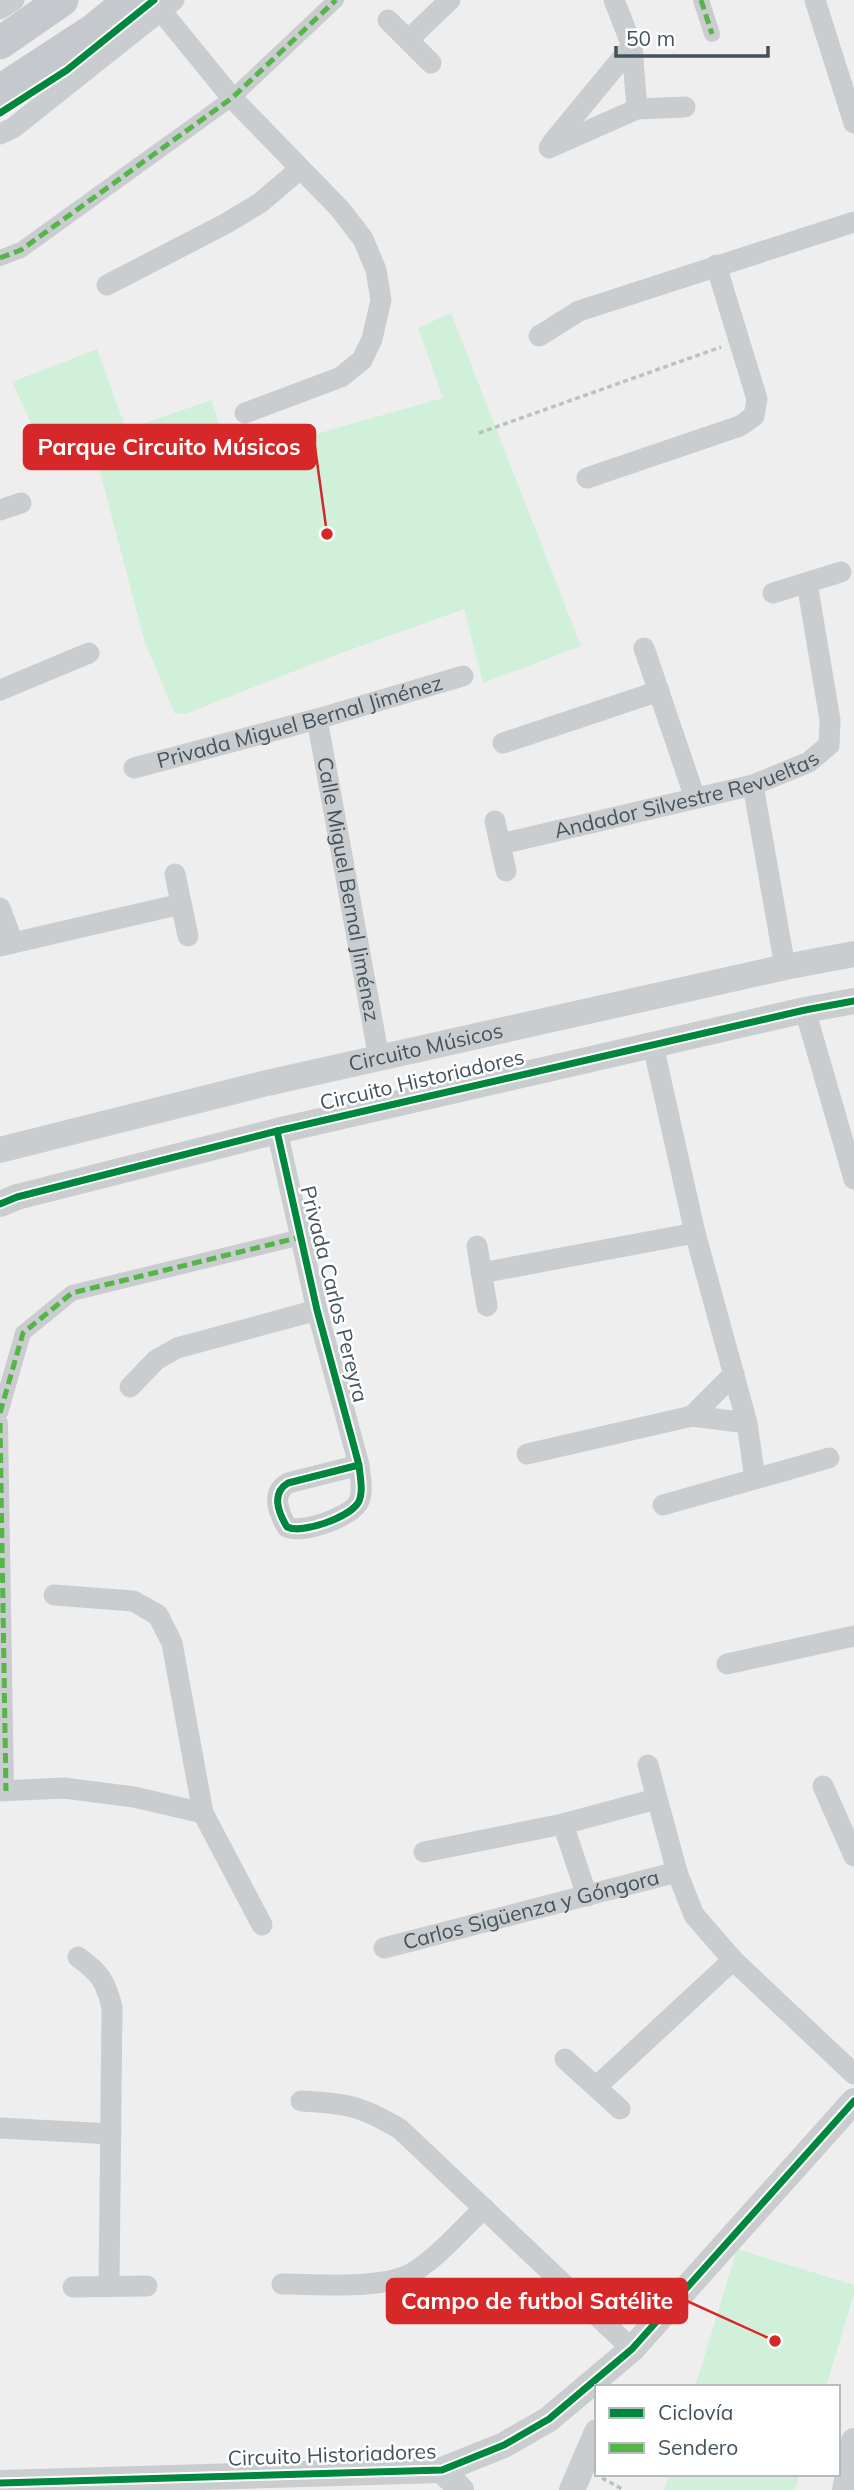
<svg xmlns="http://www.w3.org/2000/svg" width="854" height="2490" viewBox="0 0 854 2490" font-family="Mulish,sans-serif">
  <rect width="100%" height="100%" fill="#efeeee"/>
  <g fill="#d0f0da">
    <polygon points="451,313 581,646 483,683 464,609 325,659 186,714 175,714 145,643 94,449 45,453 12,382 97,349 126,429 212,400 228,459 443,398 418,328"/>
    <polygon points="737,2249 854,2285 854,2294 826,2387 695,2387"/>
    <polygon points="669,2474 800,2474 795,2490 664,2490"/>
  </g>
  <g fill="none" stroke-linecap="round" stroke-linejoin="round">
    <g stroke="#b6c4bf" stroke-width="3.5" stroke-dasharray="5 3.5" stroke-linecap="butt">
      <polyline points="479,433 721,347"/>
      <polyline points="602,2478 624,2490"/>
    </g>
    <g stroke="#cacdcf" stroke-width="16">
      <polyline points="701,0 712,34"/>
      <polyline points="0,258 21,250 232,98 336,0"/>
      <polyline points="0,1413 23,1333 72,1293 301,1237"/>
      <polyline points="0,1423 6,1791"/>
    </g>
    <g stroke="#cacdcf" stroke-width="21">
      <polyline points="614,0 632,46 637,109"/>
      <polyline points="815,0 854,123"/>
      <polyline points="0,9 14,0"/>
      <polyline points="162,12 232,98 340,209 363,239 376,270 381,300 372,339 362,360 341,377 245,413"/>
      <polyline points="388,20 431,63"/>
      <polyline points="408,40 450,0"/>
      <polyline points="0,134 13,128 174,0"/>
      <polyline points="552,143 632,46"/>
      <polyline points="549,148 637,109 685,107"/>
      <polyline points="107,285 225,224 260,203 300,169"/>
      <polyline points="539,336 579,311 854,222"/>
      <polyline points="587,478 740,426 754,416 757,399 716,265"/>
      <polyline points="0,510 21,503"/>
      <polyline points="773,593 841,572"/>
      <polyline points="644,648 695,798"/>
      <polyline points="0,690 89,653"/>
      <path id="s1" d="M317,719L379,1058"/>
      <polyline points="503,743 659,691"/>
      <path id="s2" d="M134,768L317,719L463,676"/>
      <polyline points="753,785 785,967"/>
      <polyline points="495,821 506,871"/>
      <path id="s3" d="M501,844L753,785L809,762L829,745L830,720L807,583"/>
      <polyline points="175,874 188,936"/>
      <polyline points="0,908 13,943"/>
      <polyline points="0,946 181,904"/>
      <polyline points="805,1010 854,1179"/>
      <polyline points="653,1045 695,1233 747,1423 755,1479"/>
      <path d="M277,1131L317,1310L359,1465C360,1477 364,1493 358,1503C348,1518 302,1534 287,1527C278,1512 271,1493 288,1483L359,1465"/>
      <polyline points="477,1246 487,1306"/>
      <polyline points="481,1273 695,1233"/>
      <polyline points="130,1387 156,1360 177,1348 317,1310"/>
      <polyline points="692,1416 734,1374"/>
      <polyline points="527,1454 692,1416 747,1423"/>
      <polyline points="663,1505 829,1458"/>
      <polyline points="54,1595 133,1601 158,1615 172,1643 203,1813 262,1925"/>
      <polyline points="727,1664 854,1636"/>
      <polyline points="648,1765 677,1872 694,1915 733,1960 854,2074"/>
      <polyline points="823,1786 854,1856"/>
      <polyline points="0,1791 64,1788 134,1797 203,1813"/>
      <polyline points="563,1824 587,1896"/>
      <polyline points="424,1852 563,1824 656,1799"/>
      <path id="s4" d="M384,1948L677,1872"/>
      <path d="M78,1957C100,1973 105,1980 112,2007L109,2287"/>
      <polyline points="565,2059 620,2109"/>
      <polyline points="596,2087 733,1960"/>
      <path d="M301,2101C346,2103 361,2106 400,2129L632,2349"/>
      <polyline points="0,2128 111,2134"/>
      <path d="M282,2284C316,2284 376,2289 406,2276C430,2266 464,2227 484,2208"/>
      <polyline points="73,2287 147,2286"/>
    </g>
    <g stroke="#cacdcf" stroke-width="26">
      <path id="s5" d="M0,1150L267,1083L785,967L854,954"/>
      <polyline points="0,1204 17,1197 277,1131 805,1010 854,1001"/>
      <polyline points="442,2470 461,2490"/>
      <polyline points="0,2483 442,2470 504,2445 549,2419 632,2349 854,2101"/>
      <polyline points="572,2490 597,2432"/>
      <polyline points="845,2490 854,2441"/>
    </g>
    <g stroke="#c5c9cd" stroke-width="33">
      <polyline points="0,43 62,0"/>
      <polyline points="0,91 95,29 130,0"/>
    </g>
    <g stroke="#57b448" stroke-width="5" stroke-dasharray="10 5" stroke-linecap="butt">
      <polyline points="701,0 712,34"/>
      <polyline points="0,258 21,250 232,98 336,0"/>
      <polyline points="0,1413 23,1333 72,1293 301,1237"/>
      <polyline points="0,1423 6,1791"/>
    </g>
    <defs>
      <g id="cycleway">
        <polyline points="0,113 67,70 154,0"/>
        <path d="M277,1131L317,1310L359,1465C360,1477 364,1493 358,1503C348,1518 302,1534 287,1527C278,1512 271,1493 288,1483L359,1465"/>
        <polyline points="0,1204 17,1197 277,1131 805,1010 854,1001"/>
        <polyline points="0,2483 442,2470 504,2445 549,2419 632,2349 854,2101"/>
      </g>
    </defs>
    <use href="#cycleway" stroke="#fff" stroke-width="11"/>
    <use href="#cycleway" stroke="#00873e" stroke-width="7"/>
  </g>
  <g text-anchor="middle" stroke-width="5" stroke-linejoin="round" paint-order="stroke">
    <g font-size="21" fill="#44525c" stroke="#fff">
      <text dy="7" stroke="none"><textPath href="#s2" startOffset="172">Privada Miguel Bernal Jiménez</textPath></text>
      <text dy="7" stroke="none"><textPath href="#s3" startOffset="192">Andador Silvestre Revueltas</textPath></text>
      <text dy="7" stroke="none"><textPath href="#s1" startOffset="173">Calle Miguel Bernal Jiménez</textPath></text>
      <text dy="7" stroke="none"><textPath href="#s5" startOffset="438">Circuito Músicos</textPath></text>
      <text transform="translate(422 1080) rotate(-13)" y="7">Circuito Historiadores</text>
      <text transform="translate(334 1294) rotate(76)" y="7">Privada Carlos Pereyra</text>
      <text dy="7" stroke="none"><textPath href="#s4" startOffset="152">Carlos Sigüenza y Góngora</textPath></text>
      <text transform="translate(332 2455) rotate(-2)" y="7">Circuito Historiadores</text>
    </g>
  </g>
  <path fill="none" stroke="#d62828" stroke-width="2.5" d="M327 534L315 447M775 2341L687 2301"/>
  <g fill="#d62828" stroke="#fff" stroke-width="2.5">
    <circle cx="327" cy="534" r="7"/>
    <circle cx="775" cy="2341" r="7"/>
  </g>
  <g fill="#d62828" stroke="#d62828" stroke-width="2.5">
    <rect x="24" y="425" width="291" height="44" rx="7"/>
    <rect x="387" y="2279" width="300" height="44" rx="7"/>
  </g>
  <g font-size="23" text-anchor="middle" font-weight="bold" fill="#fff">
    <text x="169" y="455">Parque Circuito Músicos</text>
    <text x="537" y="2309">Campo de futbol Satélite</text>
  </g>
  <rect x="595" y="2385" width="245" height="91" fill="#ffffff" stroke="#b4babe" stroke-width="2"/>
  <rect x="609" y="2408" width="35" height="10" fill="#00873e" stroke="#b4babe" stroke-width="2"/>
  <text x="658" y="2420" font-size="21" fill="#44525c">Ciclovía</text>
  <rect x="609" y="2443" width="35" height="10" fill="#57b448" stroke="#b4babe" stroke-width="2"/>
  <text x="658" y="2455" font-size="21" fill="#44525c">Sendero</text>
  <path d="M616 46v10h152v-10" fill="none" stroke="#44525c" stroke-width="3.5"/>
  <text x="626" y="46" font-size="21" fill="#44525c" stroke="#ffffff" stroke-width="5" paint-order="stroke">50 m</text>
</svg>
